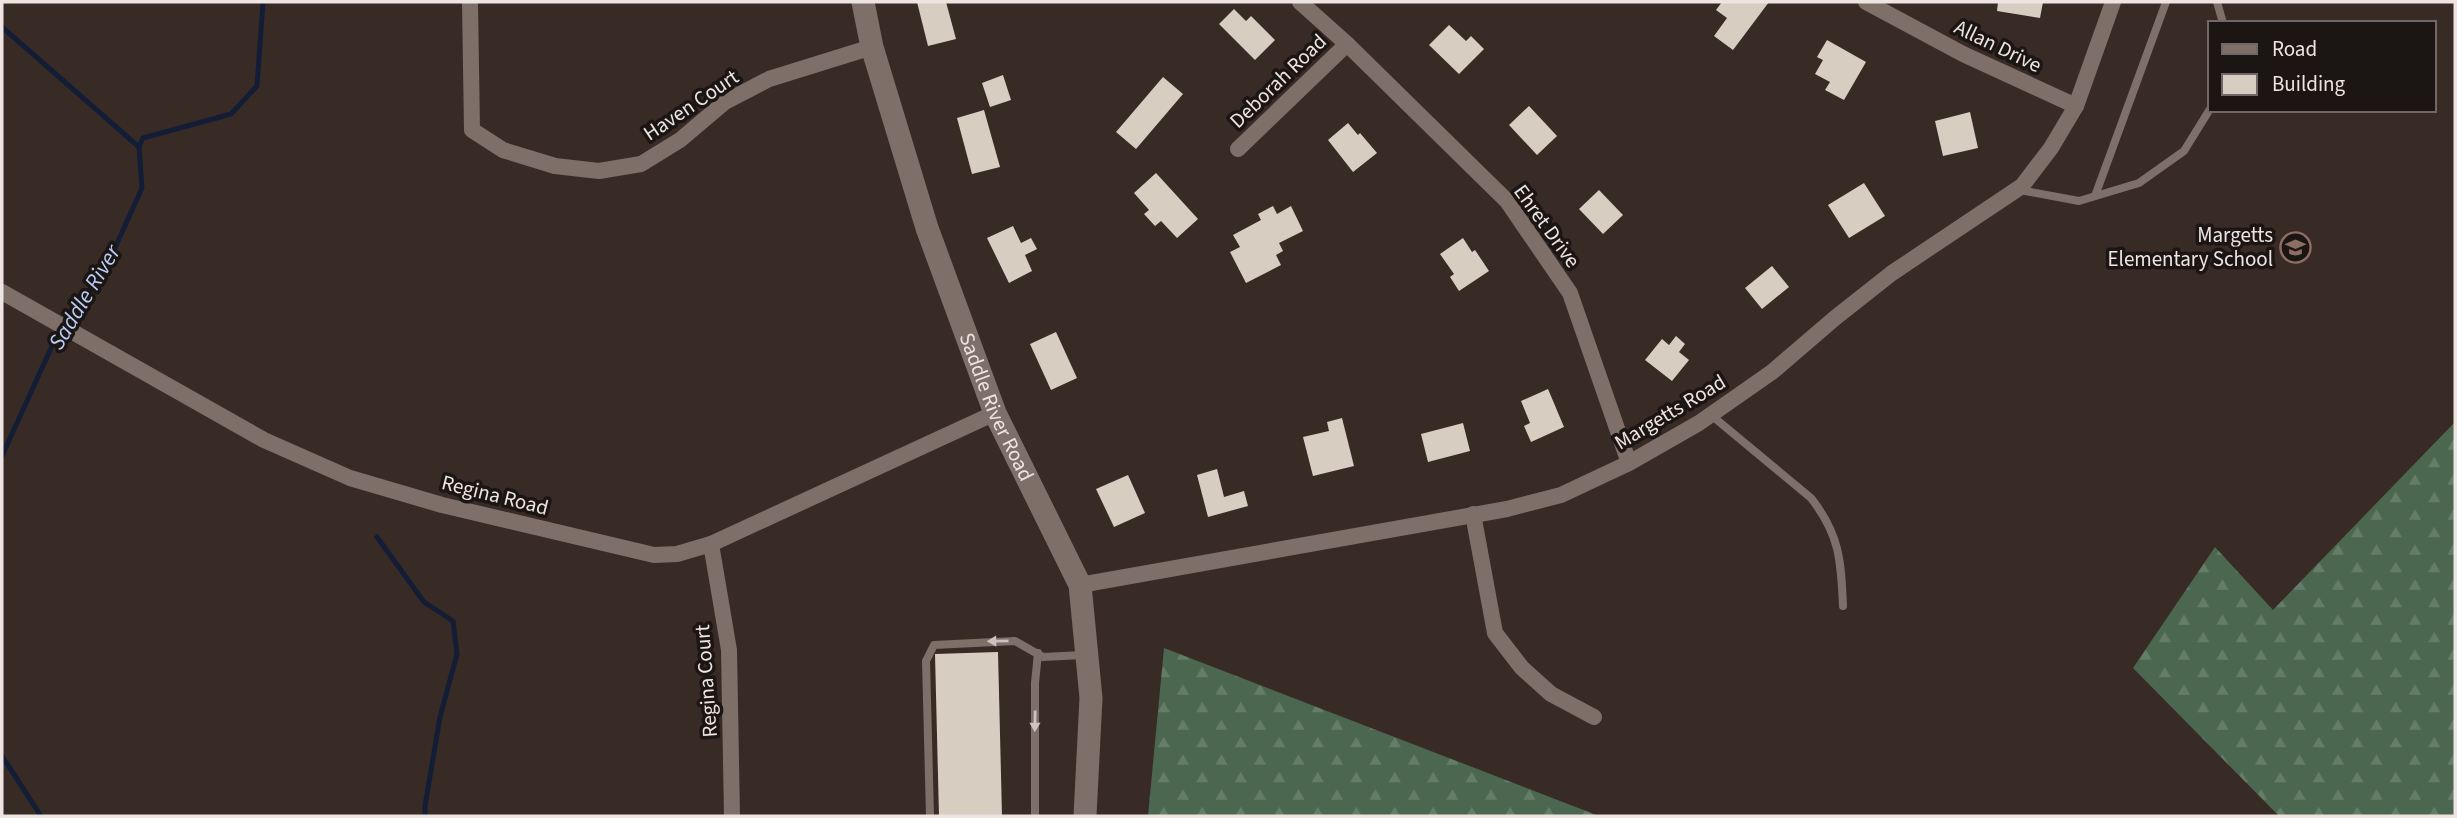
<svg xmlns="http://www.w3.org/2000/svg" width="2457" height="818" viewBox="0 0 2457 818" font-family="'Source Sans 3',sans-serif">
  <defs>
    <pattern id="forest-firs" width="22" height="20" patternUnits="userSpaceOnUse" patternTransform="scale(1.75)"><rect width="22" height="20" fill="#4b674f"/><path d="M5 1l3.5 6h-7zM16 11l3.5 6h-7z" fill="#657d68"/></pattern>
  </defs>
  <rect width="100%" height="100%" fill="#382b26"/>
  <g fill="url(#forest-firs)">
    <polygon points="2455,422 2455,816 2279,816 2133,668 2215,547 2273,610"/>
    <polygon points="1164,648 1599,816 1148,816"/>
  </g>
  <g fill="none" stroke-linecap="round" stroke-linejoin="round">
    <g stroke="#131e36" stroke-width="5">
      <polyline points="2,27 139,147 142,188 109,261 52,346 2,456"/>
      <polyline points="139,147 143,138 231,114 257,86 263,2"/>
      <polyline points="377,537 424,602 453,621 457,654 440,717 425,806 425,816"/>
      <polyline points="2,756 41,816"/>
    </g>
  </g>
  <g fill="#d7cec1">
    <polygon points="917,2 946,2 956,39 928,46"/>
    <polygon points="1722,2 1769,2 1733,50 1714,36 1727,18 1716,10"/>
    <polygon points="1998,2 2043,2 2040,18 1997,11"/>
    <polygon points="1234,9 1246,21 1251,16 1275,40 1255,60 1219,24"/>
    <polygon points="1449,25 1466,41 1471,36 1484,49 1459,74 1429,45"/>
    <polygon points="1827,40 1866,62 1844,100 1825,90 1830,82 1815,74 1823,60 1817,57"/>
    <polygon points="1003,75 1011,100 990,107 982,83"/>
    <polygon points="1163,77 1183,94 1136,149 1116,132"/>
    <polygon points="1529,106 1557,136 1537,155 1509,125"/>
    <polygon points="984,110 1000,167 972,174 957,118"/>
    <polygon points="1970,112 1978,148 1943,156 1935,121"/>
    <polygon points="1348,123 1358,135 1360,133 1377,153 1353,172 1328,140"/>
    <polygon points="1156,173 1198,219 1177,238 1161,221 1155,226 1144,214 1149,210 1134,193"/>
    <polygon points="1864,183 1885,216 1849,238 1828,205"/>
    <polygon points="1599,190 1623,215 1603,234 1579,209"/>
    <polygon points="1273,206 1277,214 1291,206 1303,231 1279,243 1283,251 1276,255 1281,265 1246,283 1230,252 1240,247 1233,235 1261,220 1258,214"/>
    <polygon points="1013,226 1021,243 1031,238 1037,249 1025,255 1032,271 1009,283 987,238"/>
    <polygon points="1463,238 1472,252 1475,250 1489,271 1459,291 1450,277 1454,274 1440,254"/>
    <polygon points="1772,266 1789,287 1762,309 1745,288"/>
    <polygon points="1056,332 1077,378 1051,390 1030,344"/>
    <polygon points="1676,336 1685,344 1679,352 1689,360 1672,381 1645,360 1662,339 1669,345"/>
    <polygon points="1548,389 1564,427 1531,442 1524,426 1530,423 1521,401"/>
    <polygon points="1342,418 1354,466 1313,476 1303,437 1329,431 1327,422"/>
    <polygon points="1463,423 1470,451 1428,462 1421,434"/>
    <polygon points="1217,469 1224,497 1244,491 1248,506 1208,517 1197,475"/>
    <polygon points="1128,475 1145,513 1114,527 1096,489"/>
    <polygon points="998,652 1002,816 939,816 935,654"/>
  </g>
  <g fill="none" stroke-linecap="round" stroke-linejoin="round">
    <g stroke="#7e6f69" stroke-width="8">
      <polyline points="2217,2 2223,23"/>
      <polyline points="2020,190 2079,201 2139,183 2184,151 2210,109"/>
      <polyline points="2095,196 2166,2"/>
      <path d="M1711,415L1811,498C1840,535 1841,561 1843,606"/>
      <polyline points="930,816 926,661 934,645 1015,641 1043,657 1083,655"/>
      <polyline points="1035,816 1035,683 1038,653"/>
    </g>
    <g stroke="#7e6f69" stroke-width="16">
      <polyline points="470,2 472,130 503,150 555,166 599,171 641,164 680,140 725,102 769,79 872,47"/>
      <polyline points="1300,2 1347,44 1507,201 1570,293 1629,463"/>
      <polyline points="1866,2 1963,54 2076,106"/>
      <polyline points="1238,149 1347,44"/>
      <polyline points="2,292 264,440 350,478 442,505 654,555 677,554 711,544 995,413"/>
      <polyline points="1473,514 1495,633 1522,668 1551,694 1594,717"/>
      <polyline points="711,544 729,650 732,816"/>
      <polyline points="1080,585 1507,509 1561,495 1629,463 1699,423 1772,372 1835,318 1892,273 2022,186 2051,148 2076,106 2113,2"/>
    </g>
    <path stroke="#7e6f69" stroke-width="23" id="s1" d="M863,2L872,47L927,228L995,413L1080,585L1091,698L1085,816"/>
  </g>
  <defs><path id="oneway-solid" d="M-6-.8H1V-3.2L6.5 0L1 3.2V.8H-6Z" transform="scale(1.75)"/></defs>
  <g fill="#ccc2be">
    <use href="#oneway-solid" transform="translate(998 641) rotate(179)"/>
    <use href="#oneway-solid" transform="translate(1035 721) rotate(91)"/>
  </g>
  <defs>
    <symbol id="school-ring" viewBox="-11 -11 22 22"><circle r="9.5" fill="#1b1513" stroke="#8d6e63" stroke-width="1.5"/><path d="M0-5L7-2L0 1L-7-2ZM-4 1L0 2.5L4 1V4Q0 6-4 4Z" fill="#8d6e63"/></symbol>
  </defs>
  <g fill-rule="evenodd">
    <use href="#school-ring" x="2278" y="230" width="35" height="35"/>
  </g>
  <g text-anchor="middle" stroke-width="7" stroke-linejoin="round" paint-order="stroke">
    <g font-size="21" fill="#eee5e2" stroke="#1b1513">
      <text transform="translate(1998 46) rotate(26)" y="7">Allan Drive</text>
      <text transform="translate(1278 81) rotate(-44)" y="7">Deborah Road</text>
      <text transform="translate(691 105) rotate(-34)" y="7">Haven Court</text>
      <text transform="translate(1547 226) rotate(54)" y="7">Ehret Drive</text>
      <text dy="7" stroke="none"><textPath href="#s1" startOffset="427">Saddle River Road</textPath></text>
      <text transform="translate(1670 412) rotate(-31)" y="7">Margetts Road</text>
      <text transform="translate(495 495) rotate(14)" y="7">Regina Road</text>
      <text transform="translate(706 681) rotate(-94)" y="7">Regina Court</text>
    </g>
    <g font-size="21" fill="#eee5e2" stroke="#1b1513" text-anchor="end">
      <text x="2273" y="242">Margetts<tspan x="2273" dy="24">Elementary School</tspan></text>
    </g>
    <g font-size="23" font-style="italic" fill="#b9cef8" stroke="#1b1513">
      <text transform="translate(84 297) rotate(-59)" y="8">Saddle River</text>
    </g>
  </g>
  <rect width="2457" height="818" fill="none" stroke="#eee5e2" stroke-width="7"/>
  <rect x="2208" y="21" width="228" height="91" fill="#1b1513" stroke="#6f6866" stroke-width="2"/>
  <rect x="2222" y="44" width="35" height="10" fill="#7e6f69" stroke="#6f6866" stroke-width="2"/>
  <text x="2272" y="56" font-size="21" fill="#eee5e2">Road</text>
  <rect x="2222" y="74" width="35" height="21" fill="#d7cec1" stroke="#6f6866" stroke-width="2"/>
  <text x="2272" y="91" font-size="21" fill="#eee5e2">Building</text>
</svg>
